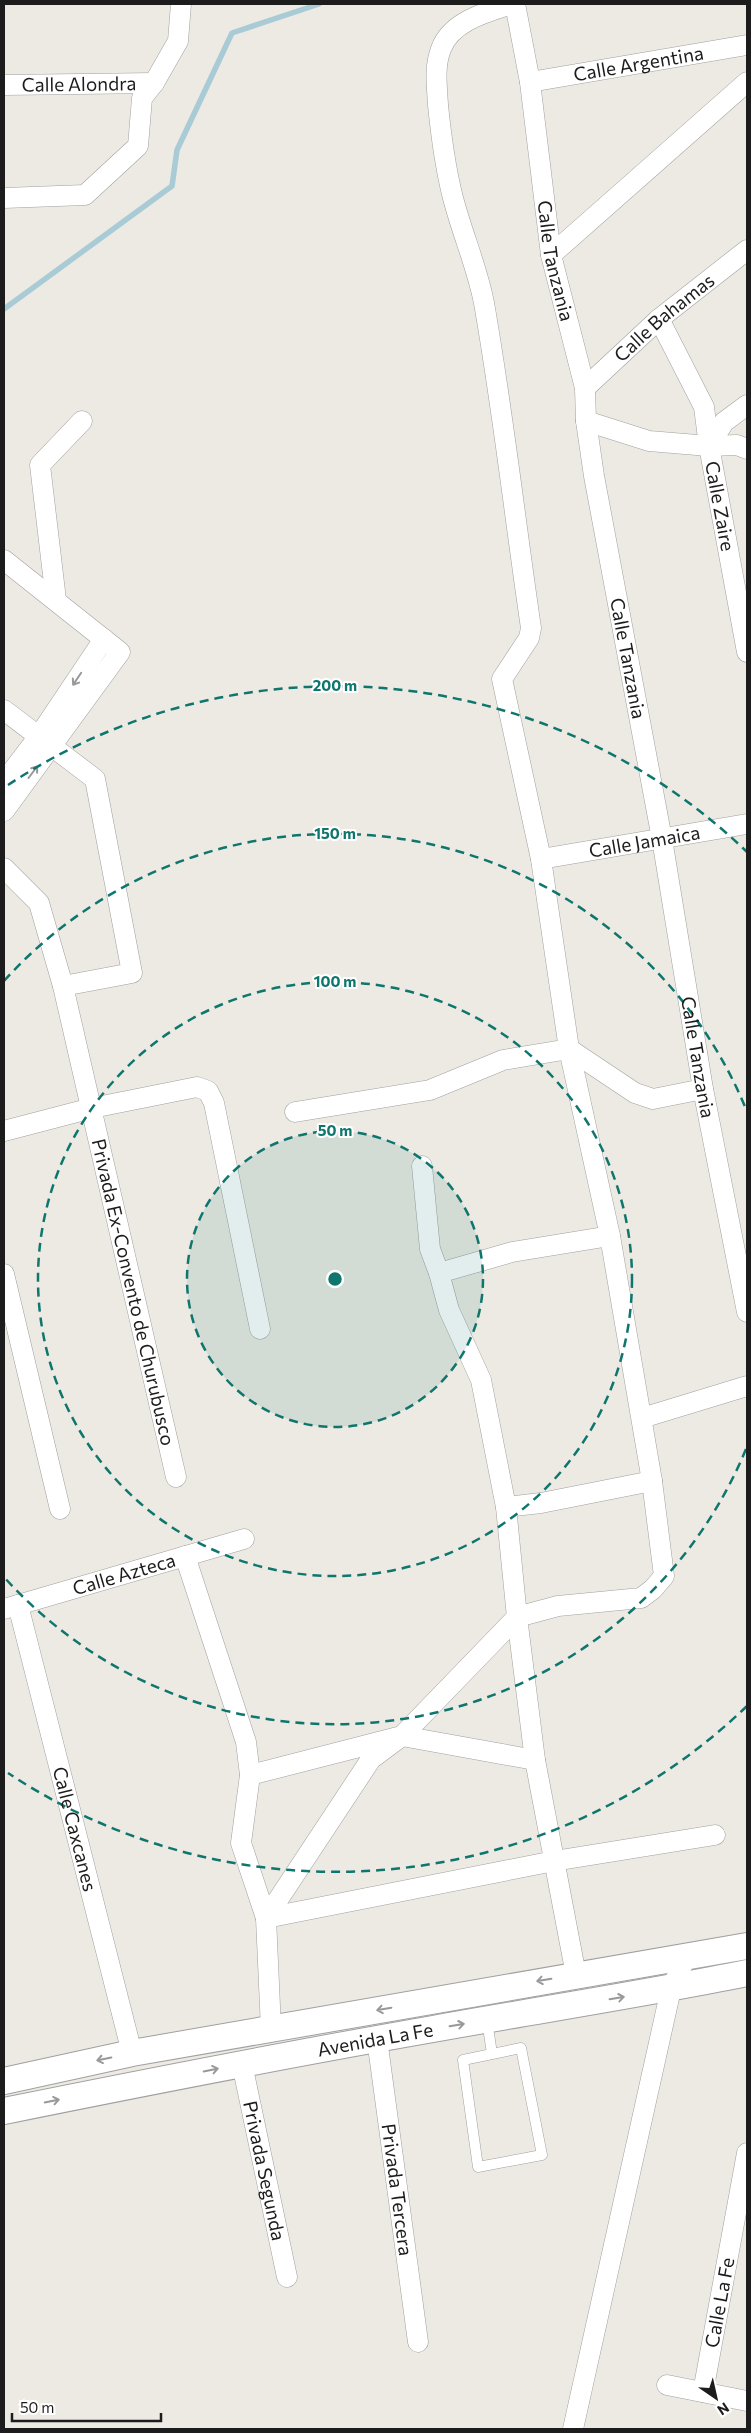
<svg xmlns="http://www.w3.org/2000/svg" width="751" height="2433" viewBox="0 0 751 2433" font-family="Commissioner,sans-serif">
  <rect width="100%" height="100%" fill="#edeae3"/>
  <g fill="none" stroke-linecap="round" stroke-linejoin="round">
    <polyline stroke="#a8cbd6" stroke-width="5.5" points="4,309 172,186 177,150 232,33 319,4"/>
    <defs>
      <polyline id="service" points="487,2020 492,2054 463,2060 478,2167 542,2155 521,2048 492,2054"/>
      <g id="minor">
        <path id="s1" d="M515,4L530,82L551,255L585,388L586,421L594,476L662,839L703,1089L747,1312"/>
        <path id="s2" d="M530,82L747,45"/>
        <path id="s3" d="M4,85L154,83"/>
        <polyline points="4,198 85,195 138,146 142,98 154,83 178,41 181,4"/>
        <polyline points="551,255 747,82"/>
        <polyline points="659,319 704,407 709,446"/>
        <path id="s4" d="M585,388L659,319L747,250"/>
        <path id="s5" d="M747,405L724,422L709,446L747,652"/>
        <polyline points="586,421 649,441 709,446 737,445 747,449"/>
        <polyline points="4,560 120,652 4,811"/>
        <polyline points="56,600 40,465 82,421"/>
        <polyline points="4,710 95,779 132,973 63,986"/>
        <polyline points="4,782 39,736 104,639"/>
        <path id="s6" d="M541,859L747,824"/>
        <path id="s7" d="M4,868L39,903L63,986L176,1477"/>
        <polyline points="295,1112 430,1090 503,1060 569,1049 635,1093 653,1099 703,1089"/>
        <polyline points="4,1131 92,1108 197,1087 208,1091 214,1103 260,1329"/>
        <polyline points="422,1166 430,1249 439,1273 512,1252 610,1236"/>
        <polyline points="439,1273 449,1310 481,1380 506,1507"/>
        <polyline points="4,1274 60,1509"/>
        <polyline points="642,1418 747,1386"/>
        <polyline points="185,1556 246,1742 250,1775 241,1843 266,1918"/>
        <path id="s8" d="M18,1605L132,2053"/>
        <path id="s9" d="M4,1609L244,1539"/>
        <polyline points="250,1775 402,1736 535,1760"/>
        <path d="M266,1918L371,1759L402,1736L517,1617L558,1606L641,1598L653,1589L664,1576L652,1481L610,1236L569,1049L541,859L502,679L529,638L531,628C515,520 503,411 484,303C477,266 461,231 452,194C445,165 441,135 438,105C437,86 434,67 441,49C451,21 487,12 512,4"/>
        <polyline points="576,1975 535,1760 517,1617 506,1507 541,1503 652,1481"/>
        <polyline points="271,2029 266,1918 554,1861 715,1835"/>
        <path id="s10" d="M377,2039L418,2342"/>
        <path id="s11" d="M242,2064L287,2277"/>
        <polyline points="667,2385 747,2401"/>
        <path id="s12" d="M703,2392L747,2153"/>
        <polyline points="573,2429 671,1989 686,1957"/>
      </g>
      <g id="tertiary">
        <polyline points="4,2081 132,2053 747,1946"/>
        <path id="s13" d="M4,2111C147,2082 290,2054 433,2029C538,2010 643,1994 747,1973"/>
      </g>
    </defs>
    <use href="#service" stroke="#a0a0a0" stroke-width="11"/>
    <use href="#minor" stroke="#a0a0a0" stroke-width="21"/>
    <use href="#tertiary" stroke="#a0a0a0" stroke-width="28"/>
    <use href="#service" stroke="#fff" stroke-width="10"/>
    <use href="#minor" stroke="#fff" stroke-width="20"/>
    <use href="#tertiary" stroke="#fff" stroke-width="26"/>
  </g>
  <defs><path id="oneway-shaft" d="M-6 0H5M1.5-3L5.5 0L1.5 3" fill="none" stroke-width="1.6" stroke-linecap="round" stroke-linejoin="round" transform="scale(1.25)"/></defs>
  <g stroke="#999">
    <use href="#oneway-shaft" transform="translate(77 679) rotate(124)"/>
    <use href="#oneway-shaft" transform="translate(33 772) rotate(-53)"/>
    <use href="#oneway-shaft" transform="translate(544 1980) rotate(170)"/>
    <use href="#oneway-shaft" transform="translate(617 1998) rotate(-9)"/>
    <use href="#oneway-shaft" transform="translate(384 2009) rotate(170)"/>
    <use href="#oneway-shaft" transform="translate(457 2025) rotate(-9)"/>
    <use href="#oneway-shaft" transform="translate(104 2059) rotate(168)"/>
    <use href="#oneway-shaft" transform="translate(211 2070) rotate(-11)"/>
    <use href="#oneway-shaft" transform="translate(52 2101) rotate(-11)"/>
  </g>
  <circle cx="335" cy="1279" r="148" fill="#0f766e" fill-opacity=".12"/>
  <g fill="none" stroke="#0f766e" stroke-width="2.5" stroke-dasharray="9 6">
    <circle cx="335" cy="1279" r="148"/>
    <circle cx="335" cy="1279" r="297"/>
    <path d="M746 1449A445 445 0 0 1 4 1577M4 981A445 445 0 0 1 746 1109"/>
    <path d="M747 1706A593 593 0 0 1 8 1773M8 785A593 593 0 0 1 747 852"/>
  </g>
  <g text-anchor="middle" stroke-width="4" stroke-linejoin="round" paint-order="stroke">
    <g font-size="19" fill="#1c1c1c" stroke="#fff">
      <text dy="7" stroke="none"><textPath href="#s2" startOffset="110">Calle Argentina</textPath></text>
      <text dy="7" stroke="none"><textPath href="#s3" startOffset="75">Calle Alondra</textPath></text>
      <text dy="7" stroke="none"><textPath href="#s1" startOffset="260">Calle Tanzania</textPath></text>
      <text dy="7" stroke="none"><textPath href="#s4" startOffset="106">Calle Bahamas</textPath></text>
      <text dy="7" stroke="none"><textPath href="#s5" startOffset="118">Calle Zaire</textPath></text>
      <text dy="7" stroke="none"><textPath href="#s1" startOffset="665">Calle Tanzania</textPath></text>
      <text dy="7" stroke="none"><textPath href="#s6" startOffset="105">Calle Jamaica</textPath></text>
      <text dy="7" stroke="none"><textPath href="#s1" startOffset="1070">Calle Tanzania</textPath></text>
      <text dy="7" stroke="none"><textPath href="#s7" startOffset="450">Privada Ex-Convento de Churubusco</textPath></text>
      <text dy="7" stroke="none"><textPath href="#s9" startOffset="125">Calle Azteca</textPath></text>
      <text dy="7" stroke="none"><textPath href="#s8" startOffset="231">Calle Caxcanes</textPath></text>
      <text dy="7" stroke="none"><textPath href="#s13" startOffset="378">Avenida La Fe</textPath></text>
      <text dy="7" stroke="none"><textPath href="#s11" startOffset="109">Privada Segunda</textPath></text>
      <text dy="7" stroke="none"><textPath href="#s10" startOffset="152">Privada Tercera</textPath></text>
      <text dy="7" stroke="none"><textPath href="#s12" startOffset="91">Calle La Fe</textPath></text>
    </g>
  </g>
  <circle cx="335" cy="1279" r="8" fill="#0f766e" stroke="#fff" stroke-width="2.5"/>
  <g font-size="15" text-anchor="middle" font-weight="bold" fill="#0f766e" stroke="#fff" stroke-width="4" stroke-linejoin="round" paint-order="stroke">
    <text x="335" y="691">200 m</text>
    <text x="335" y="839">150 m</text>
    <text x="335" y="987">100 m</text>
    <text x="335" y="1136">50 m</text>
  </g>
  <rect width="751" height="2433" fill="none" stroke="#1c1c1c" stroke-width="10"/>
  <g transform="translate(716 2398) rotate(146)" stroke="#ffffff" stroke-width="4" paint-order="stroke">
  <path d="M0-4L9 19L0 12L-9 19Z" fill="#1c1c1c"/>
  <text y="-8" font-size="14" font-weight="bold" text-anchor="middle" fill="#1c1c1c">N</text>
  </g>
  <path d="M12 2413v8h149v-8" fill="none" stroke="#1c1c1c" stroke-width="2.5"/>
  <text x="20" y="2413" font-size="15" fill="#1c1c1c" stroke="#ffffff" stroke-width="4" paint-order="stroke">50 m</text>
</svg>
